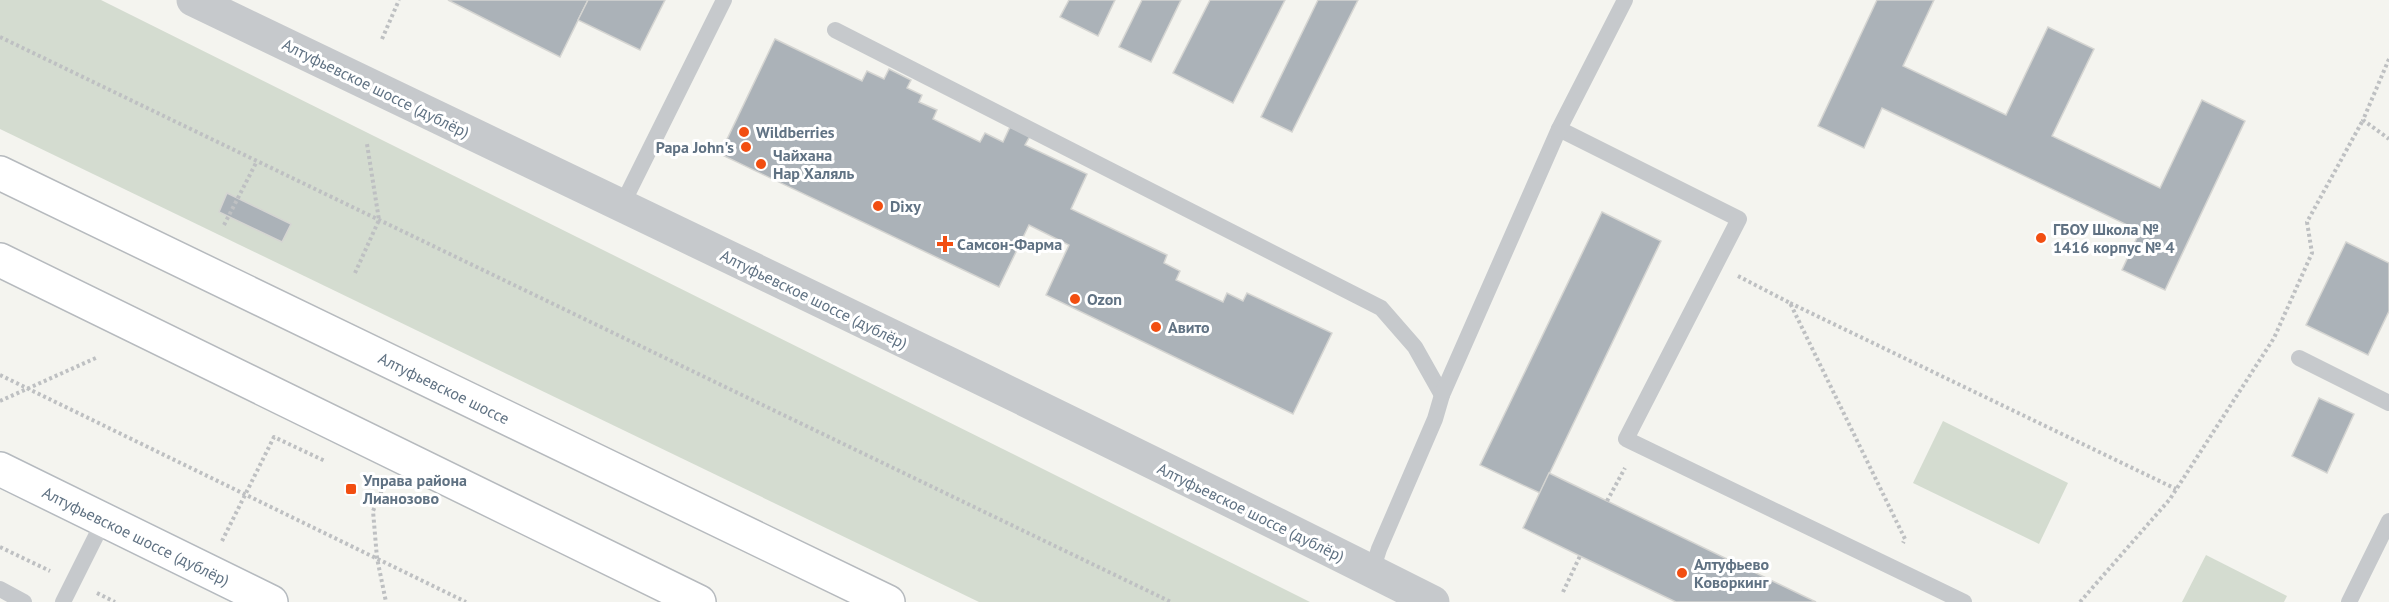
<svg xmlns="http://www.w3.org/2000/svg" width="2389" height="602" viewBox="0 0 2389 602" font-family="'PT Sans',sans-serif">
  <rect width="100%" height="100%" fill="#f4f4ef"/>
  <g fill="#d4dcd0">
    <polygon points="0,0 101,0 1310,602 979,602 0,129"/>
    <polygon points="1943,421 2068,483 2039,544 1913,483"/>
    <polygon points="2206,555 2287,596 2284,602 2182,602"/>
  </g>
  <g fill="#abb2b8" stroke="#d5d5d2" stroke-width="1.5">
    <polygon points="448,0 588,0 560,57"/>
    <polygon points="588,0 665,0 640,50 578,20"/>
    <polygon points="1069,0 1115,0 1098,36 1060,17"/>
    <polygon points="1142,0 1181,0 1151,62 1119,47"/>
    <polygon points="1210,0 1285,0 1233,103 1173,73"/>
    <polygon points="1318,0 1358,0 1292,132 1261,117"/>
    <polygon points="1877,0 1934,0 1903,66 2006,115 2048,27 2094,49 2052,136 2160,188 2202,100 2245,121 2165,290 2122,270 2140,231 1882,108 1864,148 1818,126"/>
    <polygon points="775,39 862,81 867,71 884,79 889,69 911,80 907,88 922,95 919,102 937,110 933,119 980,142 985,133 1003,142 1010,127 1030,136 1025,145 1087,174 1071,209 1167,255 1164,263 1180,271 1176,280 1223,302 1227,293 1243,301 1247,293 1332,333 1293,414 1046,295 1069,245 1029,225 999,287 720,154"/>
    <polygon points="227,193 291,224 282,242 219,212"/>
    <polygon points="1602,212 1661,241 1540,493 1480,465"/>
    <polygon points="2346,242 2389,263 2389,311 2368,355 2306,325"/>
    <polygon points="2319,398 2354,414 2327,473 2292,456"/>
    <polygon points="1549,473 1607,501 1816,602 1676,602 1580,556 1523,528"/>
  </g>
  <g fill="none" stroke-linecap="round" stroke-linejoin="round">
    <defs>
      <polyline id="secondary" points="0,469 271,602"/>
      <g id="primary">
        <polyline points="0,173 888,602"/>
        <polyline points="0,260 699,602"/>
      </g>
    </defs>
    <use href="#secondary" stroke="#b5babf" stroke-width="36"/>
    <use href="#primary" stroke="#b6babe" stroke-width="36"/>
    <g stroke="#bec0c2" stroke-width="4" stroke-dasharray="3 3" stroke-linecap="butt">
      <polyline points="0,37 1171,602"/>
      <polyline points="382,39 399,0"/>
      <polyline points="2389,59 2363,120 2389,139"/>
      <polyline points="224,225 257,161"/>
      <polyline points="355,273 379,220 367,144"/>
      <polyline points="1738,276 1790,303 1905,539 1903,543"/>
      <polyline points="1790,303 2176,489"/>
      <polyline points="0,375 466,602"/>
      <polyline points="0,401 98,357"/>
      <polyline points="381,487 383,488 373,511 377,558 386,602"/>
      <polyline points="1607,501 1625,468"/>
      <polyline points="222,541 274,437 325,461"/>
      <polyline points="0,547 50,571"/>
      <polyline points="1563,592 1580,556"/>
      <polyline points="97,593 115,602"/>
      <polyline points="2080,602 2170,499 2274,338 2312,253 2307,222 2363,120"/>
    </g>
    <g stroke="#c6c9cc" stroke-width="16">
      <polyline points="835,30 1381,308 1415,347 1442,395"/>
      <polyline points="1559,129 1739,219 1626,439 1964,602"/>
      <polyline points="622,205 724,0"/>
      <polyline points="2299,358 2389,403"/>
      <polyline points="1372,571 1379,549 1435,419 1442,395 1559,129 1625,0"/>
      <polyline points="0,589 24,602"/>
      <polyline points="63,602 104,520"/>
      <polyline points="2349,602 2389,521"/>
    </g>
    <path stroke="#c6c9cc" stroke-width="33" d="M193,0C607,199 1022,395 1433,602"/>
    <use href="#secondary" stroke="#fff" stroke-width="33"/>
    <use href="#primary" stroke="#fff" stroke-width="33"/>
  </g>
  <g fill="#f24e11" stroke="#fff" stroke-width="2">
    <circle cx="744" cy="132" r="6"/>
    <circle cx="746" cy="147" r="6"/>
    <circle cx="761" cy="164" r="6"/>
    <circle cx="878" cy="206" r="6"/>
    <circle cx="2041" cy="238" r="6"/>
    <path d="M942 235h6v6h6v6h-6v6h-6v-6h-6v-6h6z"/>
    <circle cx="1075" cy="299" r="6"/>
    <circle cx="1156" cy="327" r="6"/>
    <rect x="345" y="483" width="12" height="12" rx="3"/>
    <circle cx="1682" cy="573" r="6"/>
  </g>
  <g text-anchor="middle" stroke-width="6" stroke-linejoin="round" paint-order="stroke">
    <g font-size="16" fill="#607283" stroke="#fff">
      <text transform="translate(376 88) rotate(26)" y="6">Алтуфьевское шоссе (дублёр)</text>
      <text transform="translate(814 299) rotate(26)" y="6">Алтуфьевское шоссе (дублёр)</text>
      <text transform="translate(444 388) rotate(26)" y="6">Алтуфьевское шоссе</text>
      <text transform="translate(1251 512) rotate(26)" y="6">Алтуфьевское шоссе (дублёр)</text>
      <text transform="translate(136 536) rotate(26)" y="6">Алтуфьевское шоссе (дублёр)</text>
    </g>
    <g font-size="16" font-weight="bold" fill="#607283" stroke="#fff" text-anchor="start">
      <text x="756" y="138">Wildberries</text>
      <text x="734" y="153" text-anchor="end">Papa John's</text>
      <text x="773" y="161">Чайхана<tspan x="773" dy="18">Нар Халяль</tspan></text>
      <text x="890" y="212">Dixy</text>
      <text x="2053" y="235">ГБОУ Школа №<tspan x="2053" dy="18">1416 корпус № 4</tspan></text>
      <text x="957" y="250">Самсон-Фарма</text>
      <text x="1087" y="305">Ozon</text>
      <text x="1168" y="333">Авито</text>
      <text x="363" y="486">Управа района<tspan x="363" dy="18">Лианозово</tspan></text>
      <text x="1694" y="570">Алтуфьево<tspan x="1694" dy="18">Коворкинг</tspan></text>
    </g>
  </g>
</svg>
